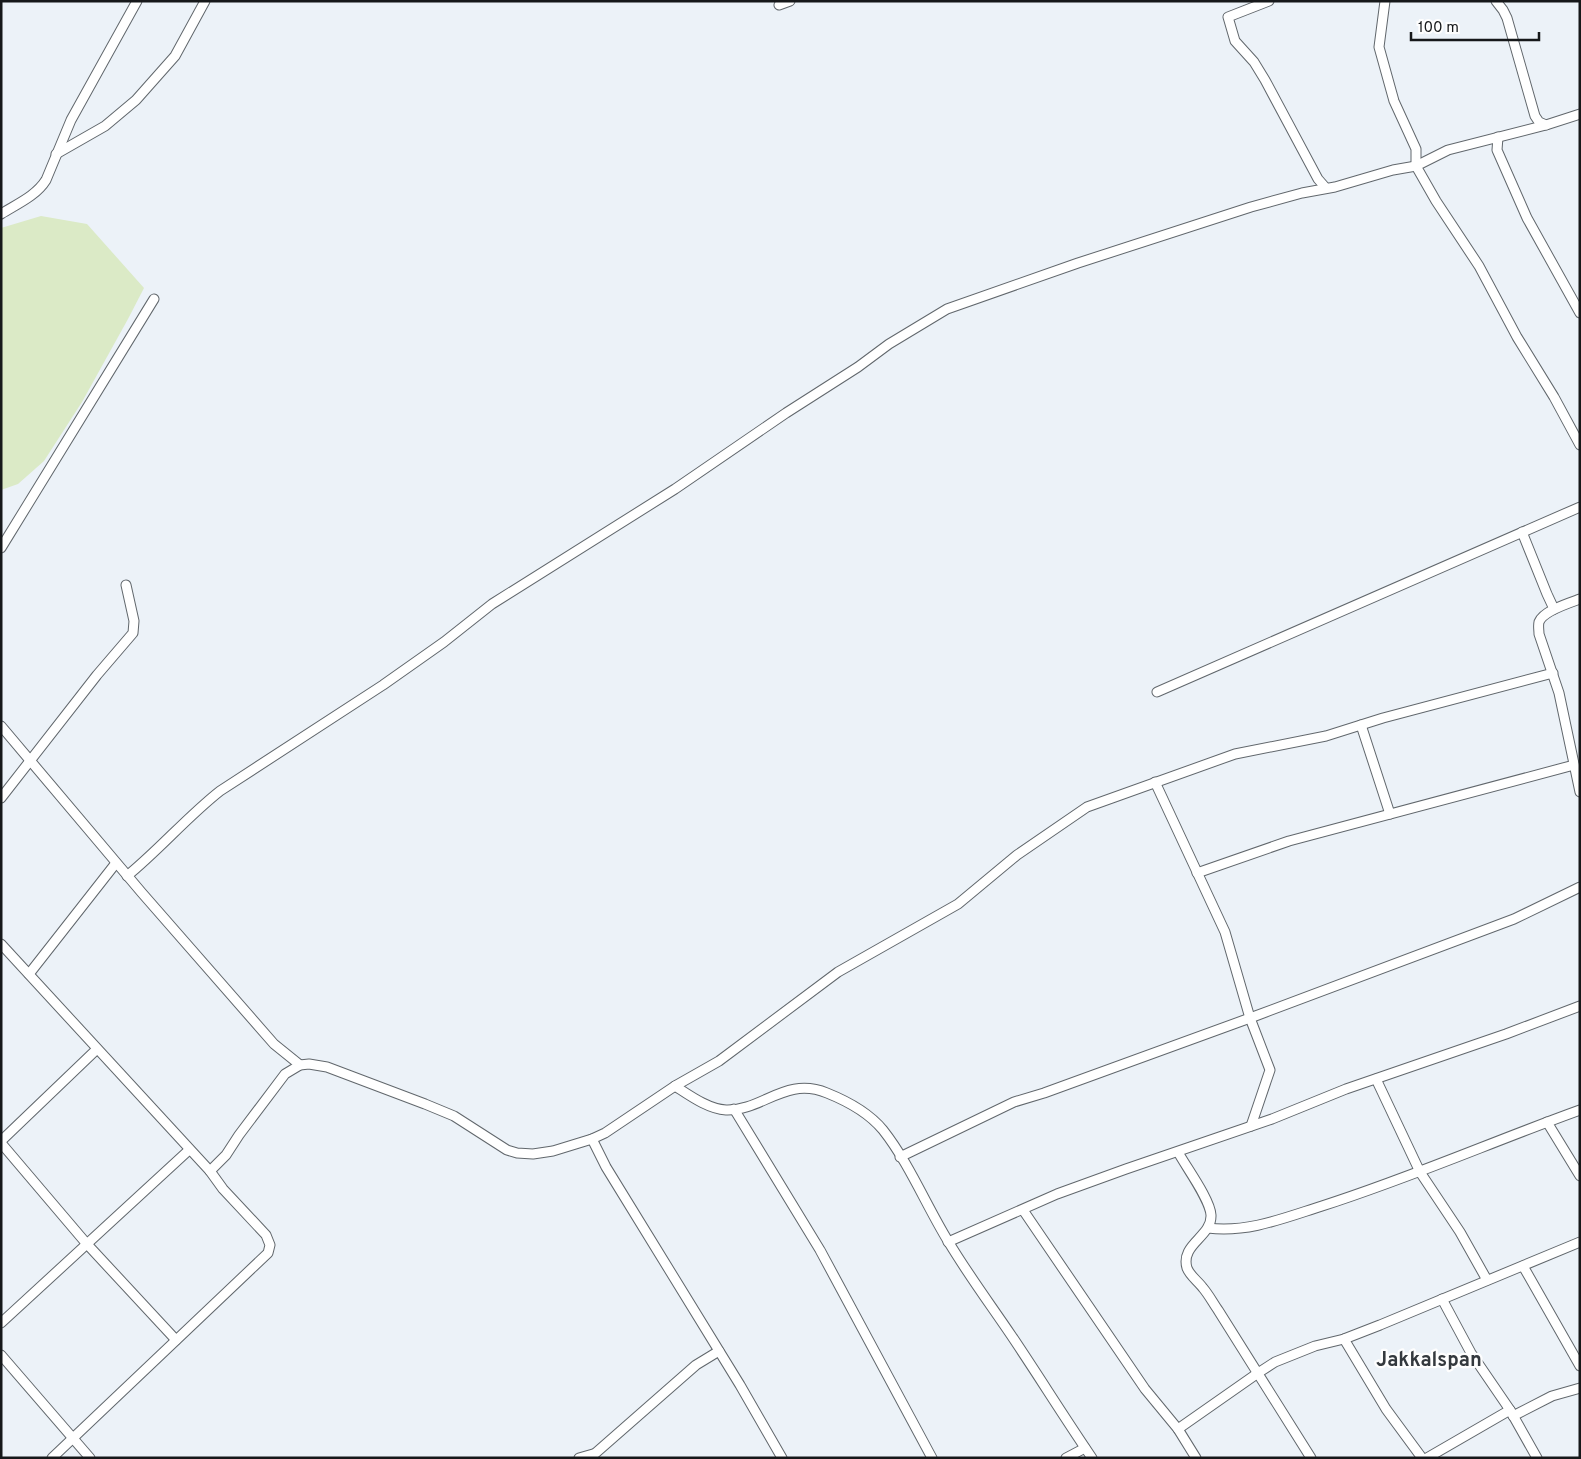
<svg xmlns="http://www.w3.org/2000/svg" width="1581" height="1459" viewBox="0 0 1581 1459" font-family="Overpass,sans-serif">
  <rect width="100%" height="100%" fill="#ecf2f8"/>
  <polygon fill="#dbeac6" points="41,216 87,224 144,288 128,319 82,402 44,461 18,484 1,490 1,228"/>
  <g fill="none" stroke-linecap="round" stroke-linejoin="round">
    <defs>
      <g id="minor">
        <polyline points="1269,1 1228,17 1235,41 1254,62 1265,80 1318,179 1325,187"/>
        <polyline points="1385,1 1379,47 1394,101 1416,149 1416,166 1436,201 1479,266 1517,337 1554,397 1580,445"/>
        <polyline points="1496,1 1503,10 1507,18 1535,116 1539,122 1546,125"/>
        <polyline points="779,5 790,1"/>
        <polyline points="1498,137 1497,150 1527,218 1580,313"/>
        <polyline points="56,154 105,126 136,100 175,56 205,1"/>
        <path d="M1,214C17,204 36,196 46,180L71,120L137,1"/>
        <polyline points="1522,532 1547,594 1554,609"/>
        <polyline points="1,548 154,299"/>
        <path d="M1580,599C1569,603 1543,611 1539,622C1538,626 1539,630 1539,634L1559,693L1580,792"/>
        <polyline points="1157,692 1580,507"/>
        <polyline points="1361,725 1390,814"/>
        <polyline points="1,726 142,893 274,1044 300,1065"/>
        <polyline points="1155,782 1225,932 1250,1018 1270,1070 1251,1126"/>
        <polyline points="1,798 97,675 133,633 134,621 126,585"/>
        <polyline points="1197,873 1289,841 1574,765"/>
        <path d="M127,876C160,849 187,817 220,791L383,685L444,642L492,604L675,489L786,413L858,367L889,344L947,309L1078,263L1251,207L1302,193L1335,187L1393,170L1416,166L1448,150L1546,125L1580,114"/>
        <polyline points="1,944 210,1171 226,1155 239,1135 285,1074 300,1065 309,1064 327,1067 425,1104 454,1116 507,1150 517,1153 533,1154 553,1151 592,1139 605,1133 675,1086 719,1061 838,972 958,904 1017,855 1087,807 1235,754 1326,736 1383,718 1553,673"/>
        <polyline points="29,974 116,863"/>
        <polyline points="1376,1079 1420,1172 1460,1232 1487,1280"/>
        <path d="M675,1086C689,1095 708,1109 726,1110C763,1111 785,1076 827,1093C847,1101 869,1113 883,1130C909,1163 926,1205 948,1241C967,1273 990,1304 1011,1335C1038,1375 1064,1417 1092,1458"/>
        <polyline points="734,1109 820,1250 932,1458"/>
        <polyline points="1547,1122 1580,1176"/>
        <polyline points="592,1139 606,1167 740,1385 782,1458"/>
        <polyline points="1,1141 97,1049"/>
        <polyline points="1,1143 86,1243 176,1340"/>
        <path d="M1178,1152C1186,1167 1210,1199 1211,1215C1212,1237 1180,1244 1187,1268C1190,1276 1198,1281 1203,1288C1209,1295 1213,1303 1218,1310C1249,1360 1280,1409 1311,1458"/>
        <polyline points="900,1157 1014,1102 1044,1093 1250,1018 1514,919 1580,887"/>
        <polyline points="1023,1210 1145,1389 1178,1429 1196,1458"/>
        <path d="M1208,1228C1248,1233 1284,1218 1322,1206C1410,1178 1494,1141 1580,1110"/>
        <polyline points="948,1242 1057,1194 1126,1169 1272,1119 1346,1089 1506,1034 1580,1006"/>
        <polyline points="1523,1266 1580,1366"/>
        <polyline points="1442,1299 1471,1353 1510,1410 1537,1458"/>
        <polyline points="1,1323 189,1150"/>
        <polyline points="1344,1339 1386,1409 1422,1458"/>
        <polyline points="1,1355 90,1458"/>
        <polyline points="1513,1416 1552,1396 1580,1388"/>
        <polyline points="1178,1429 1258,1373 1275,1362 1315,1346 1344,1339 1380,1325 1580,1242"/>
        <polyline points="52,1458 268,1253 270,1245 266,1235 223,1189 210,1171"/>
        <polyline points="579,1458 593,1454"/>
        <polyline points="590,1458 696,1365 719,1351"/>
        <polyline points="1066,1458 1085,1448"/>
        <polyline points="1427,1458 1510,1410"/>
      </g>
    </defs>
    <use href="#minor" stroke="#61676c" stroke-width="11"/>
    <use href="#minor" stroke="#fff" stroke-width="9"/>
  </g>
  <g text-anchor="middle" stroke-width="4.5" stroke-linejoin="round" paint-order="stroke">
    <g font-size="20" font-weight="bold" fill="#34393e" stroke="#fefefe">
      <text x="1429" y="1366">Jakkalspan</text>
    </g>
  </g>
  <rect width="1581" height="1459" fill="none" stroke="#16181a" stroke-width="5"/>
  <path d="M1411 32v8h128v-8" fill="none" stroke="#16181a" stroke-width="2.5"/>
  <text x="1418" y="32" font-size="15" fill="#16181a" stroke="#fefefe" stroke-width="4" paint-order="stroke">100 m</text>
</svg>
